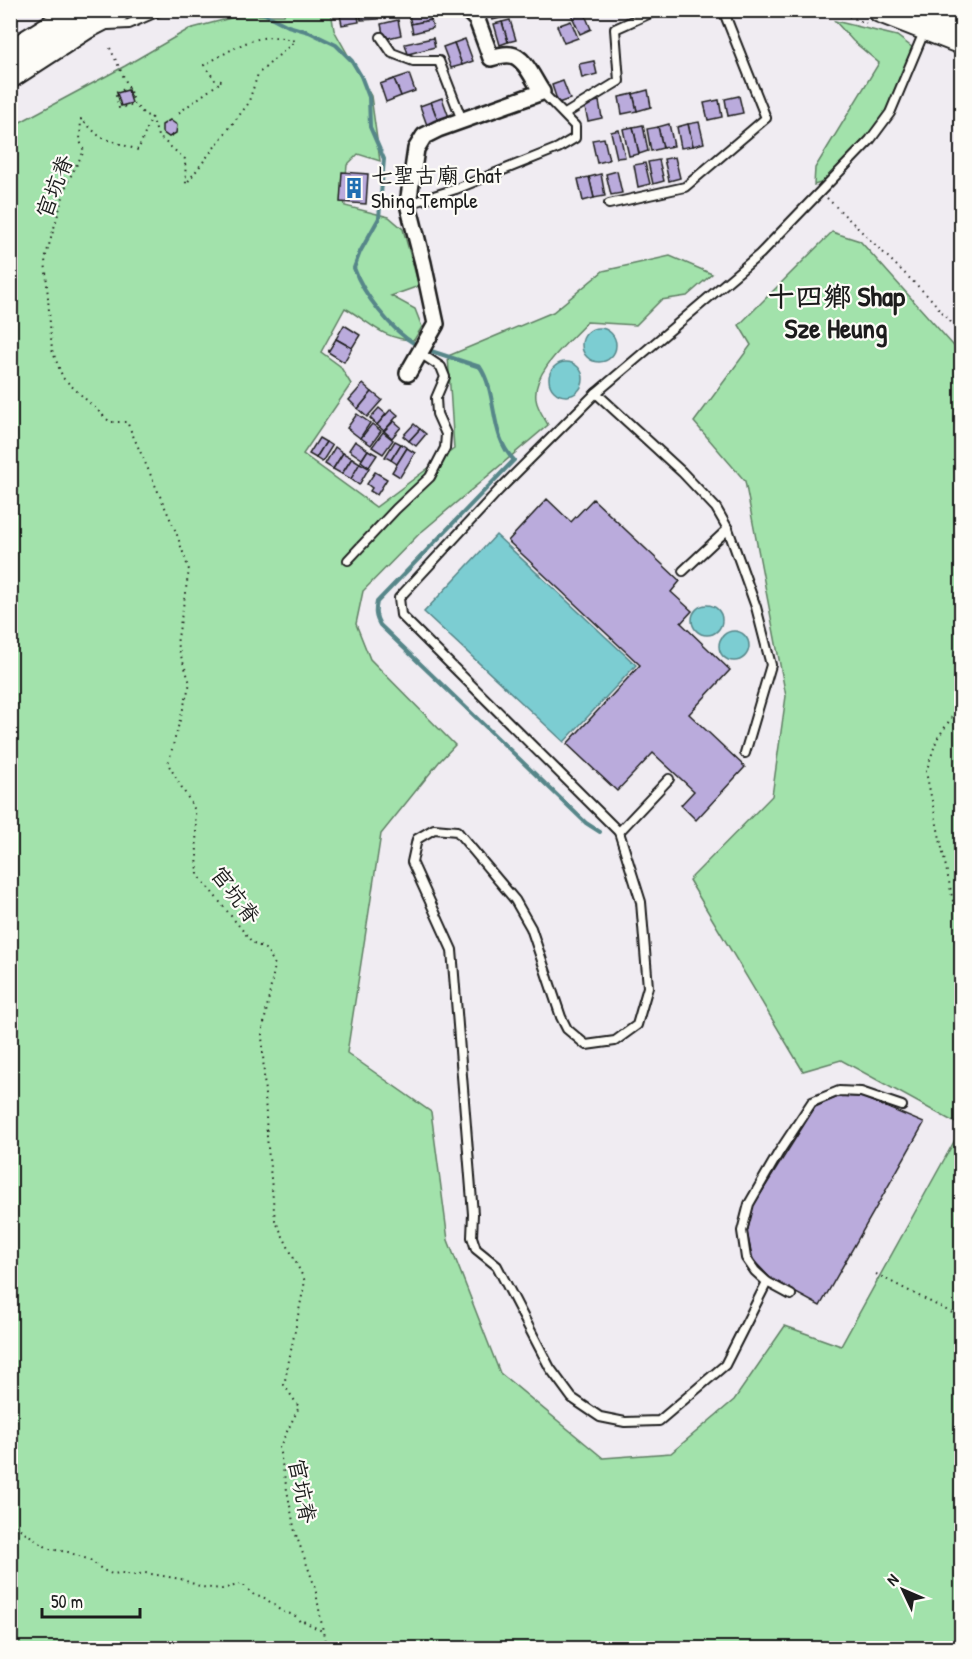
<svg xmlns="http://www.w3.org/2000/svg" width="972" height="1659" viewBox="0 0 972 1659" font-family="'Patrick Hand','LXGW WenKai TC',sans-serif">
  <rect width="100%" height="100%" fill="#f0ecf2"/>
  <filter id="ink" filterUnits="userSpaceOnUse"><feTurbulence type="fractalNoise" baseFrequency=".0167" numOctaves="2"/><feDisplacementMap in="SourceGraphic" scale="12" xChannelSelector="R" yChannelSelector="G"/><feConvolveMatrix kernelMatrix="1 2 1 2 8 2 1 2 1" color-interpolation-filters="sRGB"/></filter>
  <g filter="url(#ink)">
    <g fill="#a2e2ab" stroke="#5f7f64" stroke-width="1.5">
      <path d="M285,11H331L334,30L371,96L380,161L358,154L347,165L344,198L345,206L389,217L403,229L419,286L391,296L415,309L422,327L414,340C383,340 370,322 345,308L321,352L340,366L351,384L303,454L376,507L454,449L448,356L553,312L603,271L670,256L712,274L687,296L661,300L636,325L587,322C569,342 532,371 536,399C537,408 544,417 548,425L419,534L363,591L356,624L370,659L455,745L439,762L381,834L347,1053L431,1112L448,1240L500,1373L603,1458L671,1453L734,1400L785,1326L841,1346L961,1129V1648H11V127L125,66L189,29L242,15H284Z"/>
      <polygon points="835,21 897,36 913,48 887,112 869,137 827,181 814,185 815,168 879,63 853,41"/>
      <polygon points="832,232 860,241 961,354 961,1126 841,1060 803,1071 689,880 772,796 786,696 745,481 694,422 751,345 739,325"/>
    </g>
    <g fill="#7ccdd2" stroke="#568689" stroke-width="1.5">
      <circle cx="599" cy="345" r="17"/>
      <circle cx="566" cy="379" r="17"/>
      <polygon points="496,535 636,665 564,742 424,612"/>
      <circle cx="707" cy="620" r="15"/>
      <circle cx="734" cy="646" r="15"/>
    </g>
    <g fill="none" stroke-linecap="round" stroke-linejoin="round">
      <g stroke="#568689" stroke-width="4">
        <path d="M257,10L288,26L309,32L336,45L352,61L361,76L369,97L370,127L384,159L379,218L360,252L354,268C363,294 392,331 415,344"/>
        <path d="M428,350L480,367C498,394 489,436 514,460L377,602C375,611 375,616 380,625L586,823L600,832"/>
      </g>
    </g>
    <g fill="#baabdc" stroke="#1c1c1c" stroke-width="1.5">
      <polygon points="339,10 357,10 359,22 342,25"/>
      <polygon points="360,10 378,10 378,19 361,20"/>
      <polygon points="429,10 431,20 411,24 409,15"/>
      <polygon points="489,10 504,10 505,17 492,20"/>
      <polygon points="579,10 583,10 591,29 580,34 571,14"/>
      <polygon points="398,20 401,35 384,39 381,24"/>
      <polygon points="431,20 433,28 413,33 411,24"/>
      <polygon points="510,20 516,40 508,42 502,22"/>
      <polygon points="571,21 578,38 564,43 557,26"/>
      <polygon points="502,22 508,42 500,45 494,24"/>
      <polygon points="433,38 435,47 408,54 405,44"/>
      <polygon points="465,39 473,61 462,65 454,43"/>
      <polygon points="454,43 462,65 451,68 443,47"/>
      <polygon points="594,61 597,74 582,78 579,64"/>
      <polygon points="409,74 415,91 401,96 394,79"/>
      <polygon points="394,79 401,96 386,102 380,84"/>
      <polygon points="563,81 570,99 558,103 552,85"/>
      <polygon points="128,90 132,103 121,106 117,93"/>
      <polygon points="648,90 651,107 637,111 633,94"/>
      <polygon points="633,94 637,111 622,114 619,97"/>
      <polygon points="739,96 743,113 728,116 725,99"/>
      <polygon points="442,98 450,120 439,124 431,102"/>
      <polygon points="719,100 722,117 708,120 704,103"/>
      <polygon points="599,101 602,118 588,121 584,104"/>
      <polygon points="431,102 439,124 428,128 420,106"/>
      <polygon points="170,120 177,125 176,133 169,137 162,132 162,125"/>
      <polygon points="699,122 704,143 693,146 688,124"/>
      <polygon points="669,124 674,146 663,148 658,127"/>
      <polygon points="688,124 693,146 681,148 677,127"/>
      <polygon points="643,125 648,151 639,154 633,127"/>
      <polygon points="633,127 639,154 629,156 623,129"/>
      <polygon points="658,127 663,148 651,151 647,129"/>
      <polygon points="619,130 625,157 617,158 611,132"/>
      <polygon points="604,138 609,160 597,163 592,140"/>
      <polygon points="675,157 680,178 669,181 664,159"/>
      <polygon points="659,160 664,181 653,184 648,162"/>
      <polygon points="645,163 650,184 638,187 634,165"/>
      <polygon points="617,171 622,193 611,195 606,174"/>
      <polygon points="342,172 368,174 366,204 340,202"/>
      <polygon points="601,174 605,196 594,198 589,177"/>
      <polygon points="589,177 594,198 583,201 578,179"/>
      <polygon points="344,325 360,335 352,348 336,339"/>
      <polygon points="336,339 352,348 344,362 328,352"/>
      <polygon points="363,384 372,392 358,409 349,400"/>
      <polygon points="372,392 382,400 367,417 358,409"/>
      <polygon points="379,408 386,414 377,425 370,418"/>
      <polygon points="391,409 398,415 384,431 377,425"/>
      <polygon points="357,414 370,423 360,438 347,428"/>
      <polygon points="394,421 401,427 392,438 384,431"/>
      <polygon points="372,424 381,431 371,445 361,438"/>
      <polygon points="414,424 420,429 409,441 403,436"/>
      <polygon points="420,429 426,434 416,446 409,441"/>
      <polygon points="383,432 393,440 383,454 372,447"/>
      <polygon points="319,438 326,442 316,458 309,454"/>
      <polygon points="355,441 368,450 362,459 349,450"/>
      <polygon points="395,441 401,444 391,460 385,457"/>
      <polygon points="326,442 332,446 322,462 316,458"/>
      <polygon points="401,444 407,448 397,464 391,460"/>
      <polygon points="335,447 343,453 333,469 325,464"/>
      <polygon points="407,448 415,453 400,477 392,472"/>
      <polygon points="368,450 377,455 369,467 361,461"/>
      <polygon points="343,453 352,458 342,474 333,469"/>
      <polygon points="352,458 360,463 351,479 342,474"/>
      <polygon points="360,463 369,468 359,485 351,479"/>
      <polygon points="375,472 387,479 377,495 370,491 372,488 367,484"/>
      <polygon points="547,499 571,522 593,499 680,581 671,592 692,611 681,623 730,670 689,714 745,767 696,820 681,805 694,791 653,753 617,791 567,744 640,665 508,541"/>
      <polygon points="840,1096 862,1097 924,1123 820,1306 772,1280 753,1260 747,1233 753,1206 815,1107"/>
    </g>
    <g fill="none" stroke-linecap="round" stroke-linejoin="round">
      <defs>
        <g id="lane">
          <polyline points="108,25 129,24 161,10"/>
          <polyline points="381,37 392,53 413,61 439,61 462,120"/>
          <polyline points="565,114 619,81 615,29 657,10"/>
          <polyline points="408,204 456,189 558,148 575,138 575,126 542,92"/>
          <polyline points="609,204 685,187 766,118 723,10"/>
          <polyline points="596,393 682,472 716,508 728,529 756,607 771,665 745,753"/>
          <polyline points="348,560 396,509 430,477 445,448 446,434 437,414 436,398 445,377 441,367 420,353"/>
          <polyline points="683,571 728,529"/>
          <polyline points="619,832 669,779"/>
          <polyline points="902,1106 861,1092 839,1091 812,1102 779,1152 749,1204 742,1231 746,1258 755,1271 767,1282 725,1365 659,1421 625,1422 600,1417 572,1398 550,1368 497,1266 476,1249 472,1237 473,1214 452,950 412,862 417,839 434,829 457,831 515,900 531,928 561,1017 567,1029 586,1045 615,1041 637,1025 648,987 641,902 619,832 401,615 399,598 499,490 596,393 760,254 870,140 890,113 924,32"/>
          <polyline points="767,1282 791,1295"/>
        </g>
        <path id="street" d="M408,373L436,324L423,263L408,204L416,149L424,136L438,129L542,92C534,81 525,57 511,55C505,54 497,56 491,58L477,20L467,10"/>
        <g id="primary">
          <polyline points="880,10 962,42"/>
          <polyline points="934,10 962,22"/>
          <polyline points="10,53 79,10"/>
          <polyline points="10,76 87,26 118,10"/>
        </g>
      </defs>
      <use href="#lane" stroke="#1c1c1c" stroke-width="12"/>
      <use href="#street" stroke="#1c1c1c" stroke-width="20"/>
      <use href="#primary" stroke="#1c1c1c" stroke-width="28"/>
      <g stroke="#1c1c1c" stroke-width="2" stroke-dasharray="1.5 4.5" stroke-linecap="butt">
        <polyline points="832,10 866,23"/>
        <path d="M110,48L129,88L134,104L145,115L152,117L158,136L185,159L186,184L248,104L258,74L295,41C258,29 236,48 204,65L215,80L222,81L177,114"/>
        <polyline points="129,88 115,92 119,108 134,104"/>
        <polyline points="152,117 138,150 100,137 81,119 80,141 84,151 67,183 45,259 52,350 63,378 110,422 127,422 176,532 189,570 177,644 190,683 168,764 195,810 198,875 252,942 267,950 275,965 262,1034 267,1137 275,1220 305,1281 284,1385 299,1407 279,1448 295,1532 315,1587 326,1648"/>
        <polyline points="827,198 931,299 962,335"/>
        <polyline points="962,702 937,739 926,772 953,901 962,912"/>
        <polyline points="876,1274 962,1318"/>
        <path d="M10,1522L49,1549L68,1552L90,1560L103,1570L112,1574L121,1573L134,1575L145,1573L181,1579L202,1587L222,1589L242,1584L254,1595C265,1595 271,1604 280,1610C288,1615 295,1612 300,1622L303,1621L322,1631"/>
      </g>
      <use href="#lane" stroke="#fdfcf7" stroke-width="8"/>
      <use href="#street" stroke="#fdfcf7" stroke-width="15"/>
      <use href="#primary" stroke="#fdfcf7" stroke-width="24"/>
    </g>
  </g>
  <defs>
    <symbol id="building-bare" viewBox="-9 -9 18 18"><path d="M-4-6H4V6H1V3H-1V6H-4ZM-2.5-4.3h1.7v1.8h-1.7ZM.8-4.3h1.7v1.8H.8ZM-2.5-1h1.7V.8h-1.7ZM.8-1h1.7V.8H.8Z" fill="#1f6fb2" stroke="#fdfcf7" stroke-width="2.5" paint-order="stroke"/></symbol>
  </defs>
  <g fill-rule="evenodd">
    <use href="#building-bare" x="339" y="173" width="30" height="30"/>
  </g>
  <g text-anchor="middle" stroke-width="4.5" stroke-linejoin="round" paint-order="stroke">
    <g font-size="22" fill="#1c1c1c" stroke="#fdfcf7" text-anchor="start">
      <text x="371" y="183">七聖古廟 Chat<tspan x="371" dy="25">Shing Temple</tspan></text>
    </g>
    <g font-size="22" fill="#1c1c1c" stroke="#fdfcf7">
      <text transform="translate(54 186) rotate(-69)" y="8">官坑脊</text>
      <text transform="translate(236 895) rotate(53)" y="8">官坑脊</text>
      <text transform="translate(303 1491) rotate(79)" y="8">官坑脊</text>
    </g>
    <g font-size="28" font-weight="bold" fill="#1c1c1c" stroke="#fdfcf7">
      <text x="836" y="306">十四鄉 Shap<tspan x="836" dy="32">Sze Heung</tspan></text>
    </g>
  </g>
  <rect width="972" height="1659" fill="none" stroke="#fdfcf7" stroke-width="36"/>
  <rect x="18" y="18" width="936" height="1623" fill="none" stroke="#1c1c1c" stroke-width="2" filter="url(#ink)"/>
  <g transform="translate(903 1590) rotate(314)" stroke="#fdfcf7" stroke-width="4.5" paint-order="stroke">
  <path d="M0-4.5L10 22L0 15L-10 22Z" fill="#1c1c1c"/>
  <text y="-9" font-size="16" font-weight="bold" text-anchor="middle" fill="#1c1c1c">N</text>
  </g>
  <path d="M42 1608v9h98v-9" fill="none" stroke="#1c1c1c" stroke-width="3"/>
  <text x="51" y="1608" font-size="18" fill="#1c1c1c" stroke="#fdfcf7" stroke-width="4.5" paint-order="stroke">50 m</text>
</svg>
